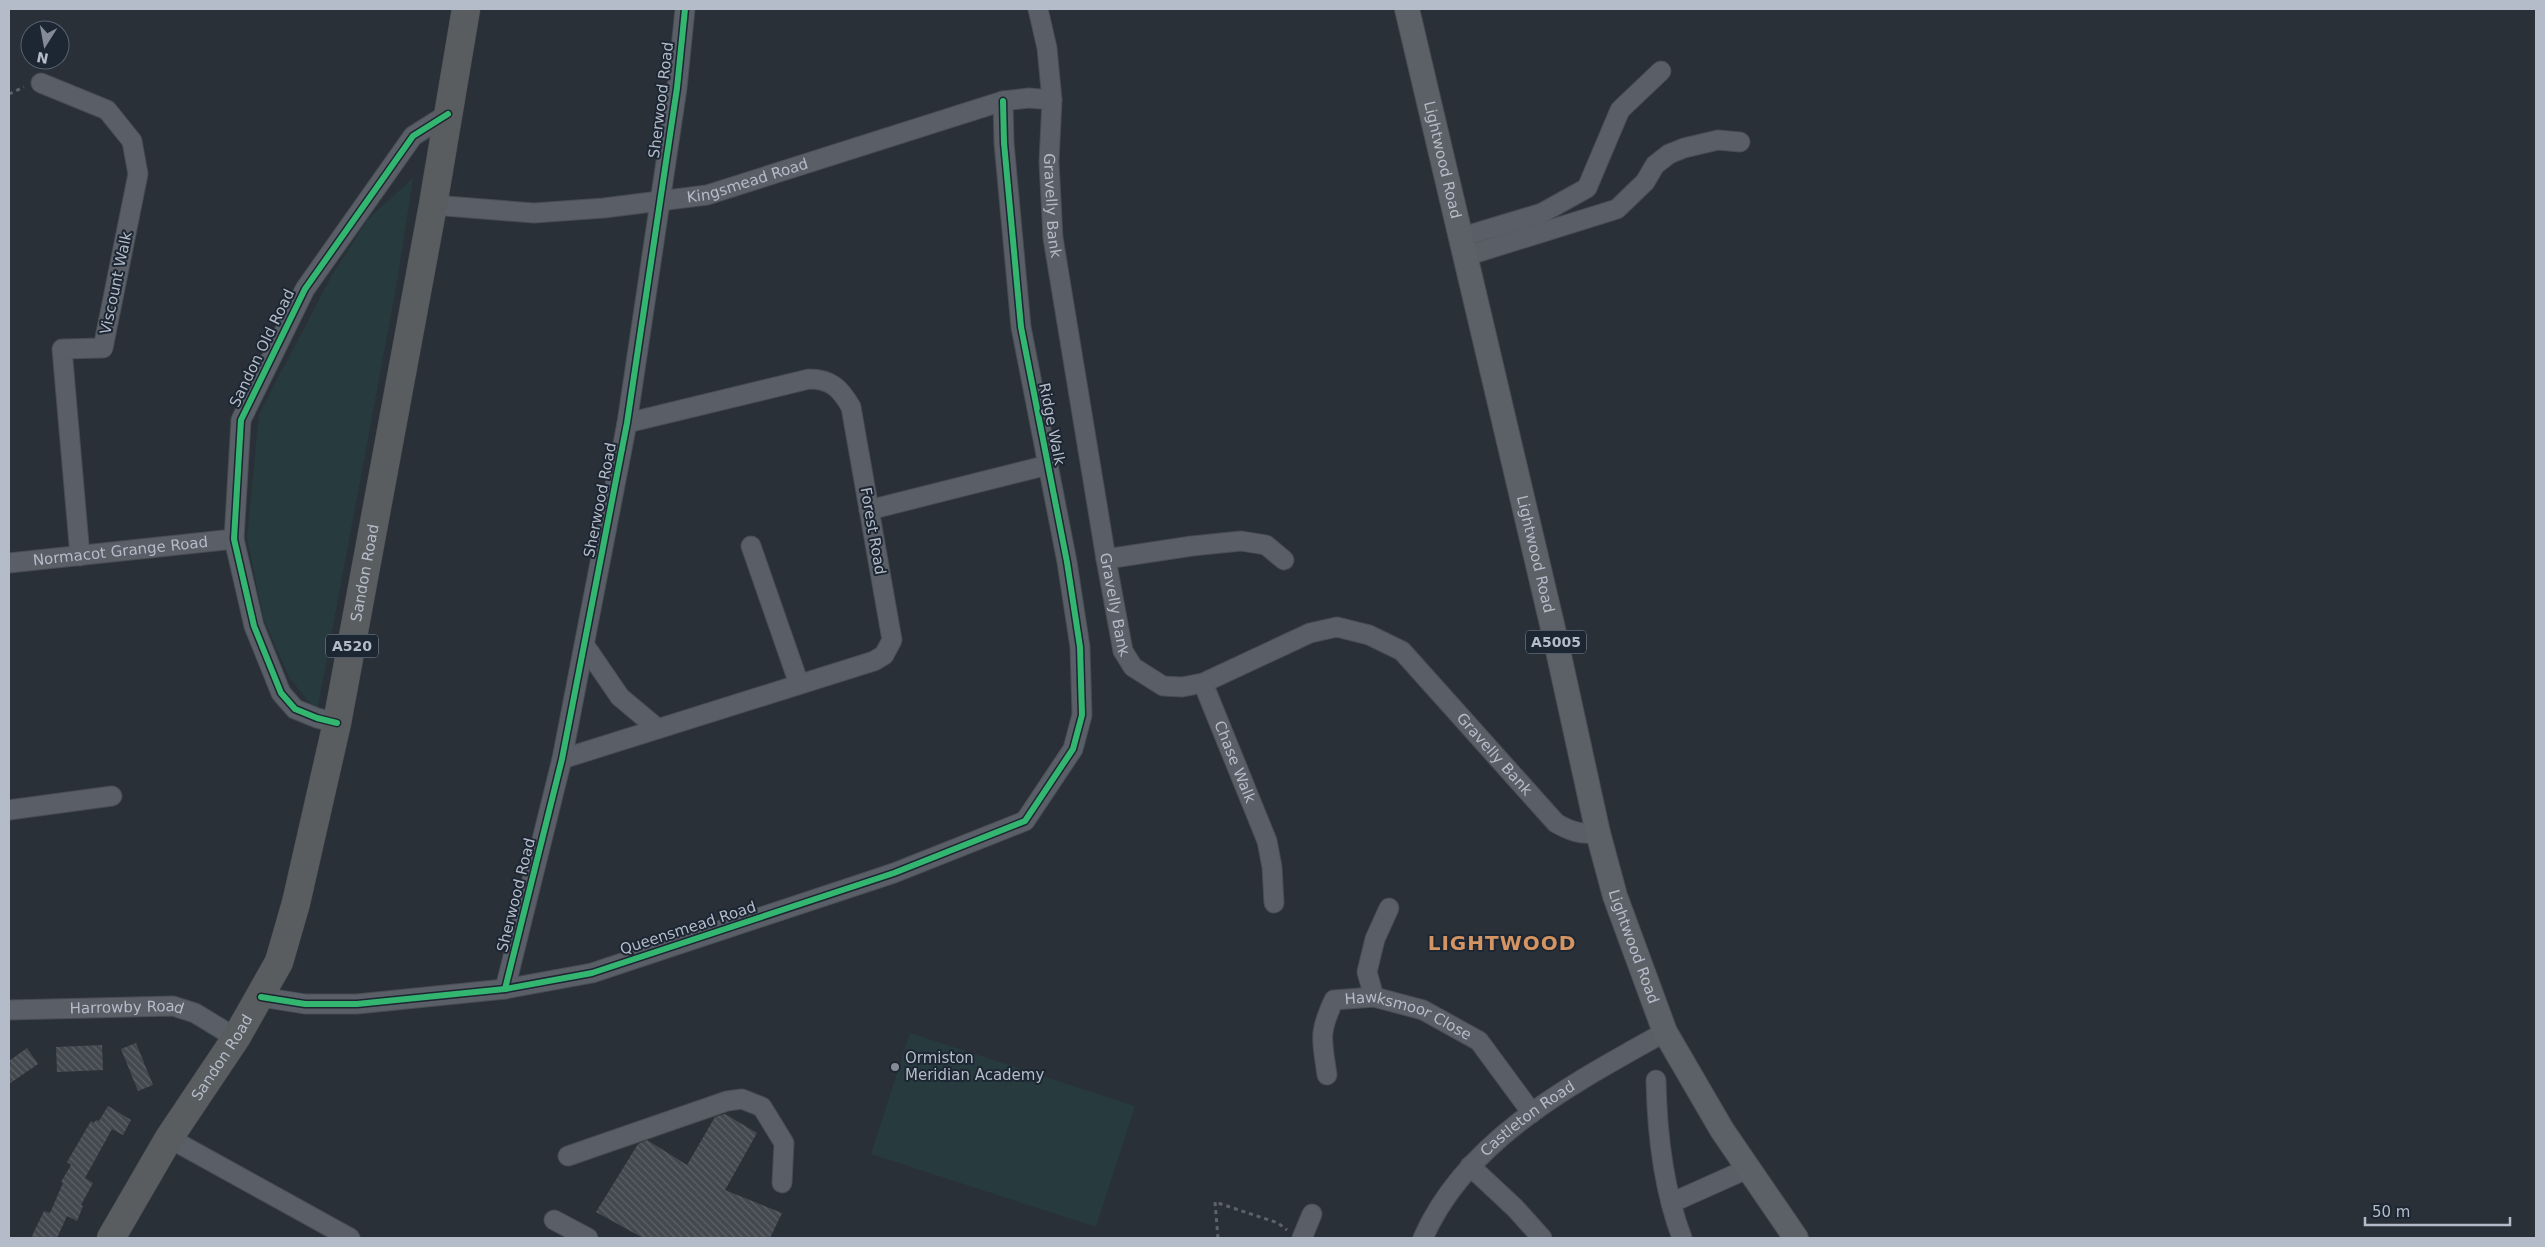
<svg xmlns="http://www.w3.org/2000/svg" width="2545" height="1247" viewBox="0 0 2545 1247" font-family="'DejaVu Sans',sans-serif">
  <defs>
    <pattern id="building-back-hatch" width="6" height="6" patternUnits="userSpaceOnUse" patternTransform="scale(1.25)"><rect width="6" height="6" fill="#444950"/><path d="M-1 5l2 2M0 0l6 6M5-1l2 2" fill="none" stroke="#5d6168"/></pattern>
  </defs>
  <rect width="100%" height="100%" fill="#2a3038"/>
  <g fill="#273a3e">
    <polygon points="413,178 396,288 317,712 289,677 264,620 247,538 259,414 331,277 368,219"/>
    <polygon points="910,1033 1135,1106 1096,1227 871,1154"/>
  </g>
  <g fill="url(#building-back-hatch)">
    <polygon points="136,1043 153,1085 138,1091 121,1049"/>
    <polygon points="102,1045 103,1070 57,1072 56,1047"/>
    <polygon points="27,1048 38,1064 9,1084 9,1061"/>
    <polygon points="108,1106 131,1120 123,1135 112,1129 85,1178 93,1183 81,1205 83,1206 77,1221 67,1216 57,1238 31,1238 44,1211 50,1213 63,1183 61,1182 71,1165 67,1162 91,1121 94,1123 96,1120 99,1121"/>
    <polygon points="725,1114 757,1133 725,1190 782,1213 770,1238 643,1238 596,1212 638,1144 647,1140 687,1165 715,1117"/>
  </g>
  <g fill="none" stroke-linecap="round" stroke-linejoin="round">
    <defs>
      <g id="minor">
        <path id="s1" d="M1038,9L1047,48L1052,100L1049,162L1053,238L1106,559L1123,651L1133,667L1163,686L1182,687L1203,683L1310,633L1337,627L1369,635L1402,651L1556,823C1570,831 1581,835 1598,833"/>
        <polyline points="41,83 107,110 132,141 138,174 103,348 62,349 80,556"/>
        <path id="s2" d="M433,205L534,213L604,208L707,195L1003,101L1029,98L1052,100"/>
        <polyline points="1462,237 1542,213 1587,188 1620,110 1661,71"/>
        <polyline points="1466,256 1617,209 1645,182 1655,165 1669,154 1684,148 1718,140 1740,142"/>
        <polyline points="869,510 1048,465"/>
        <polyline points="751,546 799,684"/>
        <polyline points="1106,559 1192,546 1241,541 1266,545 1284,560"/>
        <path id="s3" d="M9,563L234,539"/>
        <polyline points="585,646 620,697 657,728"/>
        <path id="s4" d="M1203,683L1267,841L1272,867L1274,903"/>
        <polyline points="337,723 317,718 295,709 281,693 254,626 234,539 241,420 305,289 413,136 448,114"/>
        <path d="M562,759L874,661L884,655L892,640L851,407C840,388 831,379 809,379L627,423"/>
        <polyline points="9,810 112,796"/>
        <polyline points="505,989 562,759 627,423 677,88 685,9"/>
        <polyline points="261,997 305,1004 357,1004 505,989 592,973 894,873 1025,821 1073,749 1082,715 1080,647 1067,562 1021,327 1004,143 1003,101"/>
        <polyline points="1374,997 1367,972 1375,939 1389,908"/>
        <path id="s5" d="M9,1010L173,1006L195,1013L236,1038"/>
        <path id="s6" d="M1327,1075C1322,1039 1318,1034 1334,1000L1374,997L1423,1010L1479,1041L1532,1113"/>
        <path d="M1656,1080C1657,1133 1663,1188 1682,1238"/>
        <polyline points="169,1138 350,1238"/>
        <polyline points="568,1156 727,1101 742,1099 762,1107 784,1143 782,1183"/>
        <polyline points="1470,1166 1515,1208 1542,1238"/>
        <polyline points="1671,1203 1747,1169"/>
        <polyline points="554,1220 588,1238"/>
        <polyline points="1302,1238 1312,1214"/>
        <path id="s7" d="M1423,1238C1467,1138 1574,1083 1665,1032"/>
      </g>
      <g id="major">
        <path id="s8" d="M1407,9L1555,637L1598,833L1615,896L1665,1032L1722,1130L1796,1238"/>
      </g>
      <g id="highway">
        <path id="s9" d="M111,1238L169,1138L236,1038L279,962L296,903L337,723L433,205L466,9"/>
      </g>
    </defs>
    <use href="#minor" stroke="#484c53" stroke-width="21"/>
    <use href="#major" stroke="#484c55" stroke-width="26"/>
    <use href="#highway" stroke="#474c53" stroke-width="29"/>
    <g stroke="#5d636a" stroke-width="3" stroke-dasharray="4 4" stroke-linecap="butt">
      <polyline points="9,94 24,87"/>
      <polyline points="1218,1238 1215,1202 1278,1223 1287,1230"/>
    </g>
    <use href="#minor" stroke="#5a5e66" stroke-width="19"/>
    <use href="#major" stroke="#5c6168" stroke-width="24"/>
    <use href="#highway" stroke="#5a5d60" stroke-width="28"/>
    <defs>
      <g id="cycleway">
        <polyline points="337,723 317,718 295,709 281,693 254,626 234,539 241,420 305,289 413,136 448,114"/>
        <polyline points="505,989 562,759 627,423 677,88 685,9"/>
        <polyline points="261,997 305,1004 357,1004 505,989 592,973 894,873 1025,821 1073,749 1082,715 1080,647 1067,562 1021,327 1004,143 1003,101"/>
      </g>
    </defs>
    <use href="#cycleway" stroke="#1d2633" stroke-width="9"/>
    <use href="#cycleway" stroke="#33b770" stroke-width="6"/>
  </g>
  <circle fill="#848b96" stroke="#1d2633" stroke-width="2" cx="895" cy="1067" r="5"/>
  <g text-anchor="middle" stroke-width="4" stroke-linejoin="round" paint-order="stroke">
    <g fill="#1d2633" stroke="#878f9c" stroke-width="1">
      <rect x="1526" y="630.5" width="60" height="23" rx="4"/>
      <rect x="326" y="634.5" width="52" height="23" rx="4"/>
    </g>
    <g font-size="14" font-weight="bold" fill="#b4bcc9">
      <text x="1556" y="647">A5005</text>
      <text x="352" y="651">A520</text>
    </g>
    <g font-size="15" fill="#b4bcc9" stroke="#1d2633">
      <text transform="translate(661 100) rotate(-83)" y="5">Sherwood Road</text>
      <text dy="5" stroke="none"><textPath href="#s8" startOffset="155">Lightwood Road</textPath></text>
      <text dy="5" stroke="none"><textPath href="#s2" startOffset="318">Kingsmead Road</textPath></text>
      <text dy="5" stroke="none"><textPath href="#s1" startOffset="198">Gravelly Bank</textPath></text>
      <text transform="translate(116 283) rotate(-78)" y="5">Viscount Walk</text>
      <text transform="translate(262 348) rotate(-64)" y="5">Sandon Old Road</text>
      <text transform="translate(1052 424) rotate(79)" y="5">Ridge Walk</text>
      <text transform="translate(600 500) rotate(-79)" y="5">Sherwood Road</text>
      <text transform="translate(873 531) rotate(80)" y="5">Forest Road</text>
      <text dy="5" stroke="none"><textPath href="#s3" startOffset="112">Normacot Grange Road</textPath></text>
      <text dy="5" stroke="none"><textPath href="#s8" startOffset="560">Lightwood Road</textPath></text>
      <text dy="5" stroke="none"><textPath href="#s9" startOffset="722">Sandon Road</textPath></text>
      <text dy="5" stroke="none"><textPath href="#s1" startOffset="602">Gravelly Bank</textPath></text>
      <text dy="5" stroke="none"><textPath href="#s1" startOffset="1098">Gravelly Bank</textPath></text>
      <text dy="5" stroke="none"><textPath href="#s4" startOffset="85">Chase Walk</textPath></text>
      <text transform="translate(516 895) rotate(-76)" y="5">Sherwood Road</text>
      <text transform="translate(688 928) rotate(-18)" y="5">Queensmead Road</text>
      <text dy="5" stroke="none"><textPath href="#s8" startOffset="965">Lightwood Road</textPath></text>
      <text dy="5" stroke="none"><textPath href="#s5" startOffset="118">Harrowby Road</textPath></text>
      <text dy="5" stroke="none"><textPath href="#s6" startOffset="155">Hawksmoor Close</textPath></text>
      <text dy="5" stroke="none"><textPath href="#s9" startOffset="212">Sandon Road</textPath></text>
      <text dy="5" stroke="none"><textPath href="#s7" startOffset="161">Castleton Road</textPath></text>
    </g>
    <g font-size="15" fill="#b4bcc9" stroke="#1d2633" text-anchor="start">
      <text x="905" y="1063">Ormiston<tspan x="905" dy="17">Meridian Academy</tspan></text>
    </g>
    <g font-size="20" font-weight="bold" letter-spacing="1" fill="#d59563" stroke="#1d2633">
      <text x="1502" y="950">LIGHTWOOD</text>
    </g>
  </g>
  <rect width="2545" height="1247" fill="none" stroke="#b4bcc9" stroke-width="20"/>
  <g transform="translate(45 45) rotate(191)"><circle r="24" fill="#1d2633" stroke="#59626f"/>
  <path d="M0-4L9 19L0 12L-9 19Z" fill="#848b96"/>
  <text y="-8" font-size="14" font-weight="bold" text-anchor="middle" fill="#b4bcc9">N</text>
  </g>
  <path d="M2365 1217v8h145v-8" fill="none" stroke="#b4bcc9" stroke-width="2.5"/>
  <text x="2372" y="1217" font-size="15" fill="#b4bcc9" stroke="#1d2633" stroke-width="4" paint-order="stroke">50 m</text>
</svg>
